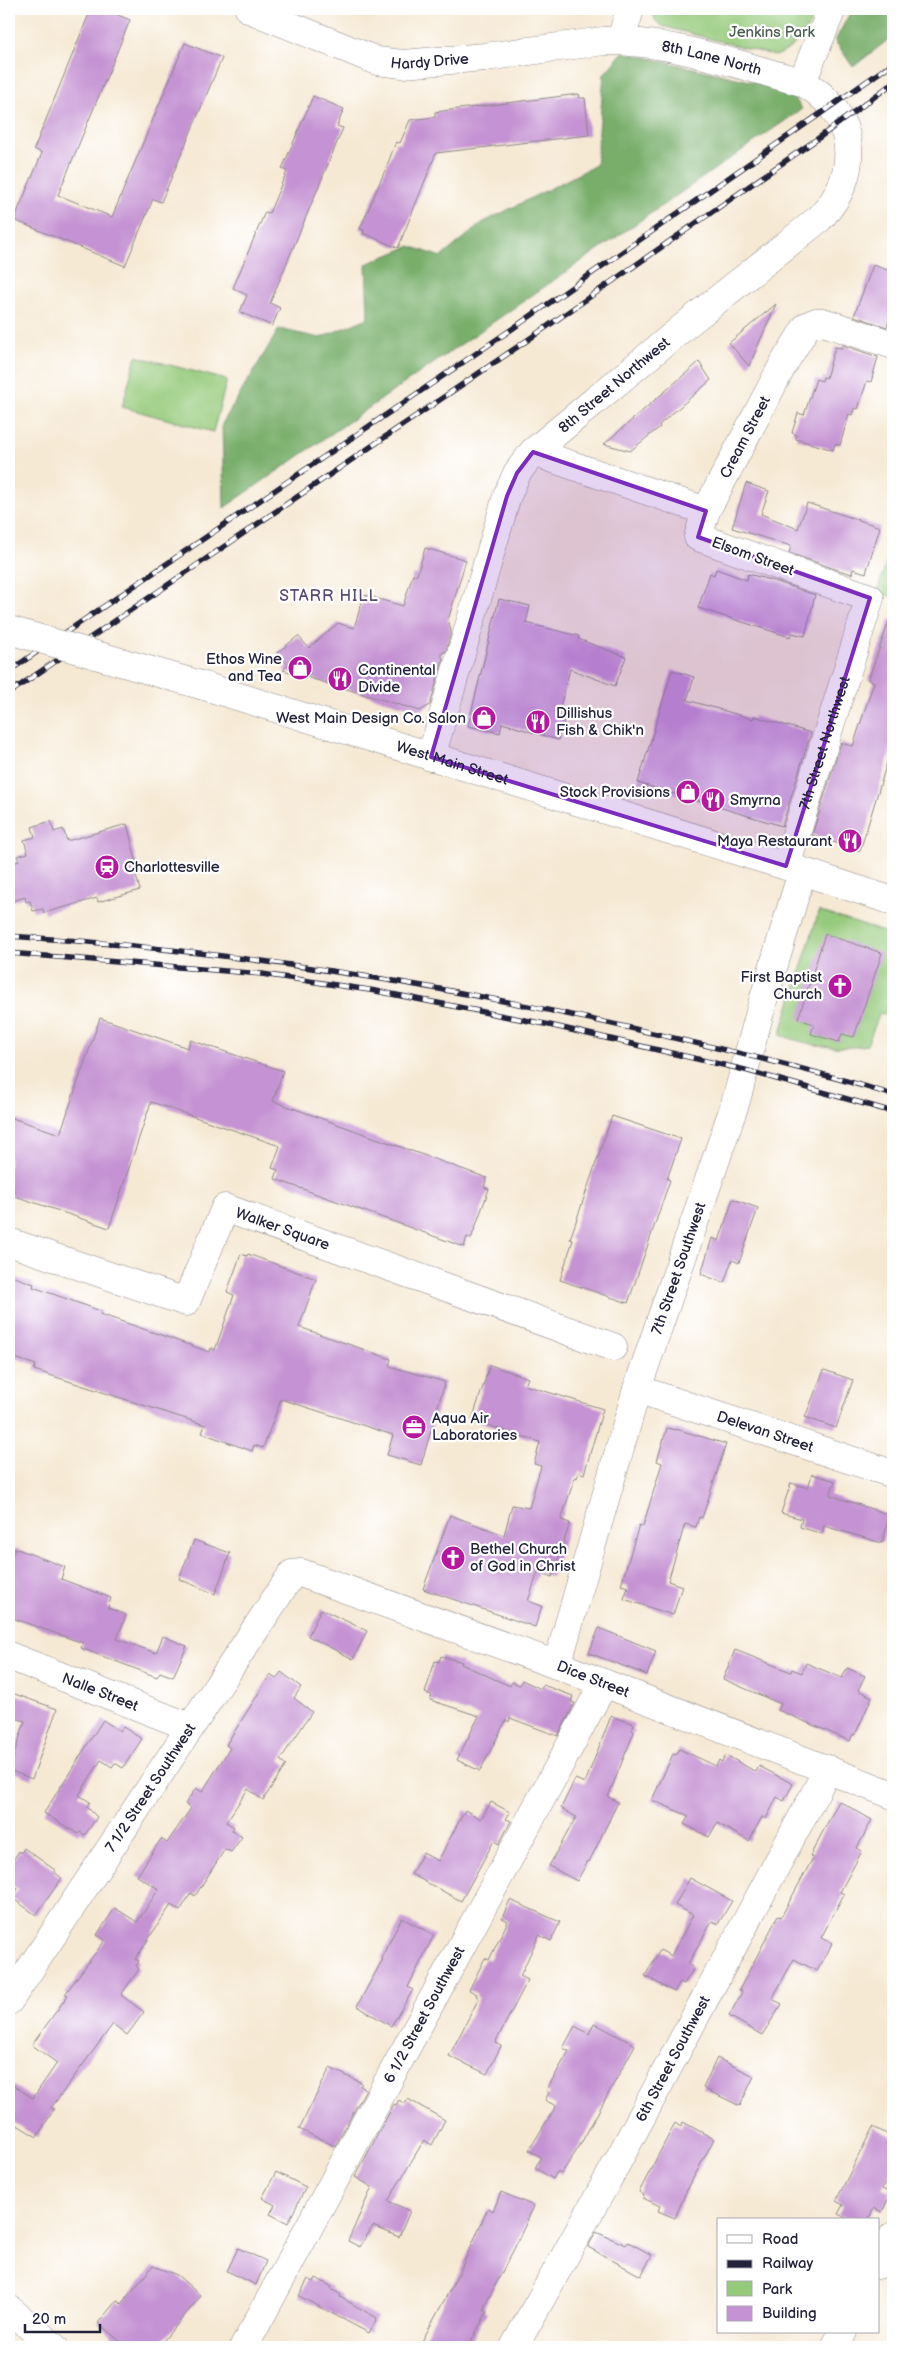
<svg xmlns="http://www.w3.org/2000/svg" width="902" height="2356" viewBox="0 0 902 2356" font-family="'Balsamiq Sans',sans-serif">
  <rect width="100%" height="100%" fill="#fff"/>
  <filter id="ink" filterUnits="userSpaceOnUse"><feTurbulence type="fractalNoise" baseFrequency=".02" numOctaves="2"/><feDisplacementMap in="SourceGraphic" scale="10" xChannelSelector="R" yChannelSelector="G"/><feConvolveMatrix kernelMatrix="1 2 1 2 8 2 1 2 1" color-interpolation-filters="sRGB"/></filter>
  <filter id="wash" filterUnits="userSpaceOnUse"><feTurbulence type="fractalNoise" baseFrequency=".0096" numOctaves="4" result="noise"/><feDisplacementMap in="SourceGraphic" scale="20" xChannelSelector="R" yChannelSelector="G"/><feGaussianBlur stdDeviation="1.12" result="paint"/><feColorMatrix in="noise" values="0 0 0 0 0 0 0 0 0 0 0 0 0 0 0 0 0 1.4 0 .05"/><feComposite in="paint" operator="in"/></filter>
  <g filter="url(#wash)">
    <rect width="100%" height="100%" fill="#f6e9d4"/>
    <g fill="#96ca7b" stroke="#5c765b">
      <path d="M653,9H818C808,28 798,47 776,56L662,26L655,20Z"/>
      <polygon points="136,356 227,380 213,432 122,407"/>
      <polygon points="893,541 893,597 877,592"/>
      <path d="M819,911L893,935V1016L880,1013L867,1045C836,1051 809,1045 780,1035Z"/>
    </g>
    <g fill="#78ae6b" stroke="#4d6853">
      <polygon points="852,9 893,9 893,36 853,67 835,41"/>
      <polygon points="623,52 789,90 802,109 224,508 222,424 279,329 320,338 368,318 366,264 410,246 441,257 482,223 596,165 604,74"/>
    </g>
    <g id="blocks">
      <g fill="#c593d3">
        <polygon points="91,9 103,9 130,20 58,195 112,217 185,43 222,58 161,202 153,199 125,266 14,220 42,153 34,149"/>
        <polygon points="579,94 580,98 585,98 589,135 436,153 398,248 363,233 364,230 360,229 386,168 396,142 400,143 410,120 435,117 435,112"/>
        <polygon points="313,96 344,109 337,126 343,128 270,303 280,308 272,326 240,312 247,295 233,288 265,212 269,213 287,171 282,169"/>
        <polygon points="873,265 893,272 893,322 889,320 887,327 854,316"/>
        <polygon points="776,304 749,366 729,343"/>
        <polygon points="843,345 878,357 871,382 867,381 858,409 854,408 852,415 849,414 840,445 835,444 833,450 796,439 797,435 792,433 798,413 804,415 816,379 822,381 823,377 826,378 835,347 842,348"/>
        <polygon points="699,362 711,380 659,425 660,427 630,451 604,444"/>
        <polygon points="746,483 769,491 761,514 798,529 807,503 880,527 866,573 853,569 852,574 835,569 789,553 791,546 732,528"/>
        <polygon points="425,548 466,560 448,620 451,631 446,651 441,654 443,659 430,705 420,711 283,670 288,665 277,653 298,636 309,648 338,623 354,628 364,595 403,606 413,574 417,575"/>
        <polygon points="716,569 747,580 748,574 778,582 815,595 805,636 792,633 790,637 698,608 710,573 714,575"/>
        <polygon points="499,599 530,606 526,623 579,636 578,639 626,657 615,686 570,669 559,711 566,713 558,740 502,723 500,733 468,726"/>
        <polygon points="890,619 893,620 893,743 860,851 812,835 841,743 853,746 874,682 868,680"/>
        <polygon points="672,670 694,677 687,700 753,719 754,716 811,733 782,826 638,783"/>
        <polygon points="51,821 54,832 63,829 67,841 127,824 140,876 136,876 140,890 98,902 97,898 44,913 43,909 33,911 30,901 26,902 25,897 9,902 9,864 19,861 17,856 28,853 24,840 35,837 32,827"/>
        <polygon points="825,934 882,953 854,1037 842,1034 839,1042 811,1034 814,1024 798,1019"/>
        <polygon points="100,1018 188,1048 190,1040 283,1071 273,1101 487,1178 484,1187 489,1189 471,1239 467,1237 464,1247 275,1179 278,1170 272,1168 280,1146 151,1102 109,1228 9,1194 9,1117 60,1134"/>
        <polygon points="612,1116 681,1139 667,1179 670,1180 628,1303 560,1280 573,1240 570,1239"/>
        <polygon points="733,1199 758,1208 739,1263 732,1260 724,1283 701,1274 712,1238 719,1241"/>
        <polygon points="241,1254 247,1256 248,1254 316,1279 299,1327 391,1359 389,1366 445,1382 421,1465 387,1455 393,1435 281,1399 263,1448 254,1445 252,1451 202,1433 205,1425 34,1370 36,1365 9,1356 9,1275 34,1284 33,1287 101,1311 100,1314 210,1352 211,1348 215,1350 234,1295 227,1292"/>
        <polygon points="490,1365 528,1378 525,1385 603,1409 584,1474 579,1472 577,1478 575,1477 561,1520 570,1523 552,1577 538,1572 528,1601 542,1606 535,1627 423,1589 450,1515 504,1535 512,1505 529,1508 541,1466 534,1464 540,1442 472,1420"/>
        <polygon points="824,1370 853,1380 836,1428 805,1417"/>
        <polygon points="667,1428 676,1430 676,1429 726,1444 702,1518 699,1517 696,1527 685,1524 668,1581 682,1586 673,1615 624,1599 628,1587 621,1585 639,1525 643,1526 662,1463 657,1461"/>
        <polygon points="812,1474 835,1481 830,1495 890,1515 882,1543 824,1526 822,1534 800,1527 802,1519 781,1513 791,1483 808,1488"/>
        <polygon points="194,1540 230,1553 215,1594 179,1579"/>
        <polygon points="15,1548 65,1567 61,1579 111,1598 108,1608 126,1615 117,1639 156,1653 163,1636 187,1646 173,1677 160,1672 157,1677 81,1648 83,1643 9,1617 9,1565"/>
        <polygon points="321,1609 367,1631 353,1659 308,1636"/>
        <polygon points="599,1628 656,1651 647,1675 589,1653"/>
        <polygon points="735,1650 791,1672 792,1669 802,1673 806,1663 842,1678 847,1668 865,1676 858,1690 872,1697 855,1735 853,1734 850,1741 778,1710 781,1704 723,1679"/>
        <polygon points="441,1656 462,1662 461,1664 510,1686 512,1682 520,1685 522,1680 541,1689 543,1685 573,1696 571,1702 575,1703 558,1736 510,1718 509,1722 506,1720 480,1771 457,1760 479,1716 430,1700 432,1695 425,1693 435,1661 439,1662"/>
        <polygon points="281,1672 301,1687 294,1698 312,1712 280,1760 286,1765 263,1800 248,1789 226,1822 234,1827 232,1830 242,1837 231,1852 225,1849 195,1896 191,1893 180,1911 171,1905 135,1959 139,1961 136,1966 139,1969 121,1995 144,2012 127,2035 113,2024 51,2108 54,2109 37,2137 9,2120 9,2083 33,2098 57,2063 32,2045 68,1995 65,1994 105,1940 97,1935 115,1908 137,1922 159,1889 137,1876 161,1839 167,1843 191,1808 185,1804 196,1788 202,1792 230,1748 226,1745 270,1675 276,1679"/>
        <polygon points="9,1692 57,1709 32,1779 9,1770 25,1721 9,1716"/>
        <polygon points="611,1716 634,1724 632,1730 634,1732 608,1797 618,1802 589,1862 588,1861 577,1881 549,1866 576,1817 561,1808 575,1779 585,1783"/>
        <polygon points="103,1720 120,1731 123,1727 142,1739 123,1768 115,1763 112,1767 101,1760 79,1795 90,1802 87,1807 97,1817 85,1835 80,1832 78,1834 44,1813"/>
        <polygon points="679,1749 716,1766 719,1760 722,1762 726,1755 756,1772 759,1766 793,1784 784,1801 777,1797 766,1819 762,1817 749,1841 717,1823 709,1837 684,1824 689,1816 652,1800 673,1754 676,1755"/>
        <polygon points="839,1801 872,1820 857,1848 862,1851 840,1892 844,1894 821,1938 832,1943 827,1954 817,1971 794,1959 772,1999 782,2004 762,2035 729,2016 742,1992 739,1990 778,1916 781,1917 813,1858 810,1856"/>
        <polygon points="491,1802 510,1812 506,1819 511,1821 499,1844 494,1841 461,1901 411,1874 423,1853 438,1861 465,1810 481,1819"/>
        <polygon points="24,1848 55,1870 54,1872 62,1878 36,1915 12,1898 18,1889 9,1883 9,1867 19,1851 21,1853"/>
        <polygon points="690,1878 732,1901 718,1924 712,1921 688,1964 694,1968 684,1984 680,1982 674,1992 645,1976 660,1950 671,1956 693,1915 675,1905"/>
        <polygon points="510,1900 560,1922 551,1941 539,1935 520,1976 528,1980 495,2043 501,2046 487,2074 449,2056 479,1998 476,1996 477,1994 469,1990 485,1958 489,1960 508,1921 502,1918"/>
        <polygon points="402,1918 434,1935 408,1987 413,1990 391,2026 357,2006 383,1959 381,1958"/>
        <polygon points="594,2023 635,2045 579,2147 561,2174 557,2172 553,2179 535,2168 541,2157 529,2150 556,2106 545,2100 549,2093 546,2091 569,2051 563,2048 575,2026 589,2034"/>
        <polygon points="717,2058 754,2076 740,2106 703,2088"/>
        <polygon points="330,2068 362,2083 360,2086 366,2089 335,2146 299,2129"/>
        <polygon points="408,2099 445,2120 432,2145 424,2140 388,2201 410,2211 399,2237 373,2226 360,2247 348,2241 372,2187 355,2177 394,2104 396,2105 399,2100 405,2104"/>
        <polygon points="683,2122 714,2139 685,2194 675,2218 658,2211 660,2206 643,2198 644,2195 639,2192 675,2123 681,2127"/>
        <polygon points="873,2127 893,2137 893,2167 882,2189 891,2193 882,2212 874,2208 868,2220 850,2220 838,2214 843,2205 836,2201"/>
        <polygon points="276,2172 306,2187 288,2223 270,2214 275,2205 262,2198"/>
        <polygon points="501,2192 534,2206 515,2247 485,2305 484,2310 487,2312 468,2347 419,2347 461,2269 488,2208 493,2211"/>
        <polygon points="596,2232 626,2245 628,2242 652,2255 641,2276 588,2247"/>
        <polygon points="238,2248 266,2261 256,2285 227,2271"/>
        <polygon points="153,2266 177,2275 201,2296 158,2347 127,2347 98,2323 117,2300 121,2304"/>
        <polygon points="316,2278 332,2287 331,2289 341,2295 340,2297 377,2318 369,2333 299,2296 308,2279 314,2282"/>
      </g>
    </g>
  </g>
  <g filter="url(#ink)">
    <use href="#blocks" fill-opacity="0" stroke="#8c8688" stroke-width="1"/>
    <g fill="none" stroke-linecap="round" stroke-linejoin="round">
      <defs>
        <g id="minor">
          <path id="s1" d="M249,9L377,61L403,64L485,57L604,41C671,40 737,65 802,82C857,112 863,174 820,218L692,320L533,452L517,473L507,496L431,757"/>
          <polyline points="621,40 630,9"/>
          <polyline points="802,82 832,9"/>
          <polyline points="533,452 706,511"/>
          <path id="s2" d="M786,866L870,598L698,537L706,511L784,363L807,326L816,322H823L893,345"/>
          <path id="s3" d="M9,1242L186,1302L225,1208L613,1347"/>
          <path id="s4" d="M637,1389L893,1474"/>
          <path id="s5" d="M9,1656L190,1727"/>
          <path id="s6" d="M557,1665L637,1389L735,1104L763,1001L802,872"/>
          <path id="s7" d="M9,2001L292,1574L301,1573L557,1665L893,1795"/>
          <polyline points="878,2265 893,2236"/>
          <path id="s8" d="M244,2347L604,1683"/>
          <path id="s9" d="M514,2347L612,2172L828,1769"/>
          <polyline points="835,2347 843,2332"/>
        </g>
        <g id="major">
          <path id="s10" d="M204,686L786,866L893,901"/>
          <polyline points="9,2309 54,2347"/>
        </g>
      </defs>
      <use href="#minor" stroke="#8c8688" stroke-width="29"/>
      <use href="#major" stroke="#8c8688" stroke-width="29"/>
      <use href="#minor" stroke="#fff" stroke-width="28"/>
      <use href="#major" stroke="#fff" stroke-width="28"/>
      <defs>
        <g id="rail">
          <polyline points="9,671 512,329 893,63"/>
          <polyline points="9,693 532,337 820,137 893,83"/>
          <path d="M9,936C220,949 429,982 635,1029C721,1049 808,1068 893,1095"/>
          <polyline points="9,953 262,974 376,991 545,1024 745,1070 893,1112"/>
        </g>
      </defs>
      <use href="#rail" stroke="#22223b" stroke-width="5.5"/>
      <use href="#rail" stroke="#fff" stroke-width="4" stroke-dasharray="11" stroke-linecap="butt"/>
      <defs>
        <polyline id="major-bridge" points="9,630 204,686"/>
      </defs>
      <use href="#major-bridge" stroke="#8c8688" stroke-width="29" stroke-linecap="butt"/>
      <use href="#major-bridge" stroke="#fff" stroke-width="28"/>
    </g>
  </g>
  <path fill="#7b2cbf" fill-opacity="0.2" stroke="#7b2cbf" stroke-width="4" stroke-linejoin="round" d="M533,452L706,511L698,537L870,598L786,866L431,757L507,496L517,473Z"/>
  <defs>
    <symbol id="shop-disc" viewBox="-11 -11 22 22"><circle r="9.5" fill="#b5179e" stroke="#fff"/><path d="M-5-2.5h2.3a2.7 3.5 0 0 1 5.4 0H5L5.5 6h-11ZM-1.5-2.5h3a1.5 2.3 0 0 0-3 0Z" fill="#fff"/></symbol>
    <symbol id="restaurant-disc" viewBox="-11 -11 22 22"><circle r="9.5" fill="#b5179e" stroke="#fff"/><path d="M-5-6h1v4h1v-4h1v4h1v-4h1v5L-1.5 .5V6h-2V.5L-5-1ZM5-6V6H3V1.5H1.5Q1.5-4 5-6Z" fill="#fff"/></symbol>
    <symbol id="station-disc" viewBox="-11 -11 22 22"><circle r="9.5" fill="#b5179e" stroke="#fff"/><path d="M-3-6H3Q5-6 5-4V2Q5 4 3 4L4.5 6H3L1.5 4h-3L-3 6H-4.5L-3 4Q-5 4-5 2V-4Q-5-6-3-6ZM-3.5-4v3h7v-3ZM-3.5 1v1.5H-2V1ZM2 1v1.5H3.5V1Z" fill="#fff"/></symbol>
    <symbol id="church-disc" viewBox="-11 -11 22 22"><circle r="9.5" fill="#b5179e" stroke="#fff"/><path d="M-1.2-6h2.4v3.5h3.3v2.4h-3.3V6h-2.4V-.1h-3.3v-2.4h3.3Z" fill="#fff"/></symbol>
    <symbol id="office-disc" viewBox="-11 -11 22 22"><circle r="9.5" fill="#b5179e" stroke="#fff"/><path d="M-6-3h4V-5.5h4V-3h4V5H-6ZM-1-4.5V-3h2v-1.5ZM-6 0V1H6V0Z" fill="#fff"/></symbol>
  </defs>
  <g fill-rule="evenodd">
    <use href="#shop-disc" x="286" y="654" width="28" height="28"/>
    <use href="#restaurant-disc" x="326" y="665" width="28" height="28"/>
    <use href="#shop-disc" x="470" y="704" width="28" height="28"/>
    <use href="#restaurant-disc" x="524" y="708" width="28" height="28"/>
    <use href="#shop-disc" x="674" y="778" width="28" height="28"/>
    <use href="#restaurant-disc" x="699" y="786" width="28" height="28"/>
    <use href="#restaurant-disc" x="836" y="827" width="28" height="28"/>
    <use href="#station-disc" x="93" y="853" width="28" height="28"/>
    <use href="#church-disc" x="826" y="972" width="28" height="28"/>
    <use href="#office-disc" x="400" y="1413" width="28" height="28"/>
    <use href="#church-disc" x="439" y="1544" width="28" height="28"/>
  </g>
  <g text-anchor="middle" stroke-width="4.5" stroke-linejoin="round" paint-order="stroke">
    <g font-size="15" fill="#4b5d51" stroke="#fff">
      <text x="772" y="37">Jenkins Park</text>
    </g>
    <g font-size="15" fill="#22223b" stroke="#fff">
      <text dy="5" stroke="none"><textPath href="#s1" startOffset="476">8th Lane North</textPath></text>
      <text dy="5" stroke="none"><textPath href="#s1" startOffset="191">Hardy Drive</textPath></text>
      <text transform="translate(614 385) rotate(-40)" y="5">8th Street Northwest</text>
      <text dy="5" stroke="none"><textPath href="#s2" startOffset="574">Cream Street</textPath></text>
      <text transform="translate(753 556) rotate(20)" y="5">Elsom Street</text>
      <text dy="5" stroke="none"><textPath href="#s2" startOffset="129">7th Street Northwest</textPath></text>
      <text dy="5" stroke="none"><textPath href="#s10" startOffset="260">West Main Street</textPath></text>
      <text dy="5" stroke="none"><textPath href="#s3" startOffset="350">Walker Square</textPath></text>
      <text dy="5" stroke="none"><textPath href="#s6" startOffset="415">7th Street Southwest</textPath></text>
      <text dy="5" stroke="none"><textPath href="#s4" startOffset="135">Delevan Street</textPath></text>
      <text dy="5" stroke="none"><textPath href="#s7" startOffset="832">Dice Street</textPath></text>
      <text dy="5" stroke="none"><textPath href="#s5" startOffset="98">Nalle Street</textPath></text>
      <text dy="5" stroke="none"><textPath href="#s7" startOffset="256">7 1/2 Street Southwest</textPath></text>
      <text dy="5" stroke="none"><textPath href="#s8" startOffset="378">6 1/2 Street Southwest</textPath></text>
      <text dy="5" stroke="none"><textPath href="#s9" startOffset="329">6th Street Southwest</textPath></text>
    </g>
    <g font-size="15" fill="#22223b" stroke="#fff" text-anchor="start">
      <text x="282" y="664" text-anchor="end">Ethos Wine<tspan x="282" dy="17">and Tea</tspan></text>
      <text x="358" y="675">Continental<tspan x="358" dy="17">Divide</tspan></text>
      <text x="556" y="718">Dillishus<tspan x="556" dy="17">Fish &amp; Chik'n</tspan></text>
      <text x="466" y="723" text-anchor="end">West Main Design Co. Salon</text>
      <text x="670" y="797" text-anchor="end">Stock Provisions</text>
      <text x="730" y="805">Smyrna</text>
      <text x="832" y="846" text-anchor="end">Maya Restaurant</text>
      <text x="124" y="872">Charlottesville</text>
      <text x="822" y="982" text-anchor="end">First Baptist<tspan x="822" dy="17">Church</tspan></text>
      <text x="432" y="1423">Aqua Air<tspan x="432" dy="17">Laboratories</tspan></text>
      <text x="470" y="1554">Bethel Church<tspan x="470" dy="17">of God in Christ</tspan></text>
    </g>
    <g font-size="16" letter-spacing="1" fill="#5b4a70" stroke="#fff">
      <text x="329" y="601">STARR HILL</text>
    </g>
  </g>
  <rect width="902" height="2356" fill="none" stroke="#fff" stroke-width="30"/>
  <rect x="717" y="2218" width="162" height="115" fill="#ffffff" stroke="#a7a7b1"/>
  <rect x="727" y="2235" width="25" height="8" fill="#ffffff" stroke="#a7a7b1"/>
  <text x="762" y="2244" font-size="15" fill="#22223b">Road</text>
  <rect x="727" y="2260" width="25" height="8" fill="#22223b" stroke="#a7a7b1"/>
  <text x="762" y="2268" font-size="15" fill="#22223b">Railway</text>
  <rect x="727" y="2281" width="25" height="15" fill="#96ca7b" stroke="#a7a7b1"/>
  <text x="762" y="2294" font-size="15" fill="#22223b">Park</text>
  <rect x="727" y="2306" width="25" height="15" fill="#c593d3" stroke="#a7a7b1"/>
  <text x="762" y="2318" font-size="15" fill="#22223b">Building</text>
  <path d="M25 2324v8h75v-8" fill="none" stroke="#22223b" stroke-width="2.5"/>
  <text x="32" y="2324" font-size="15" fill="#22223b" stroke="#ffffff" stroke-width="4" paint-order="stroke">20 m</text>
</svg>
